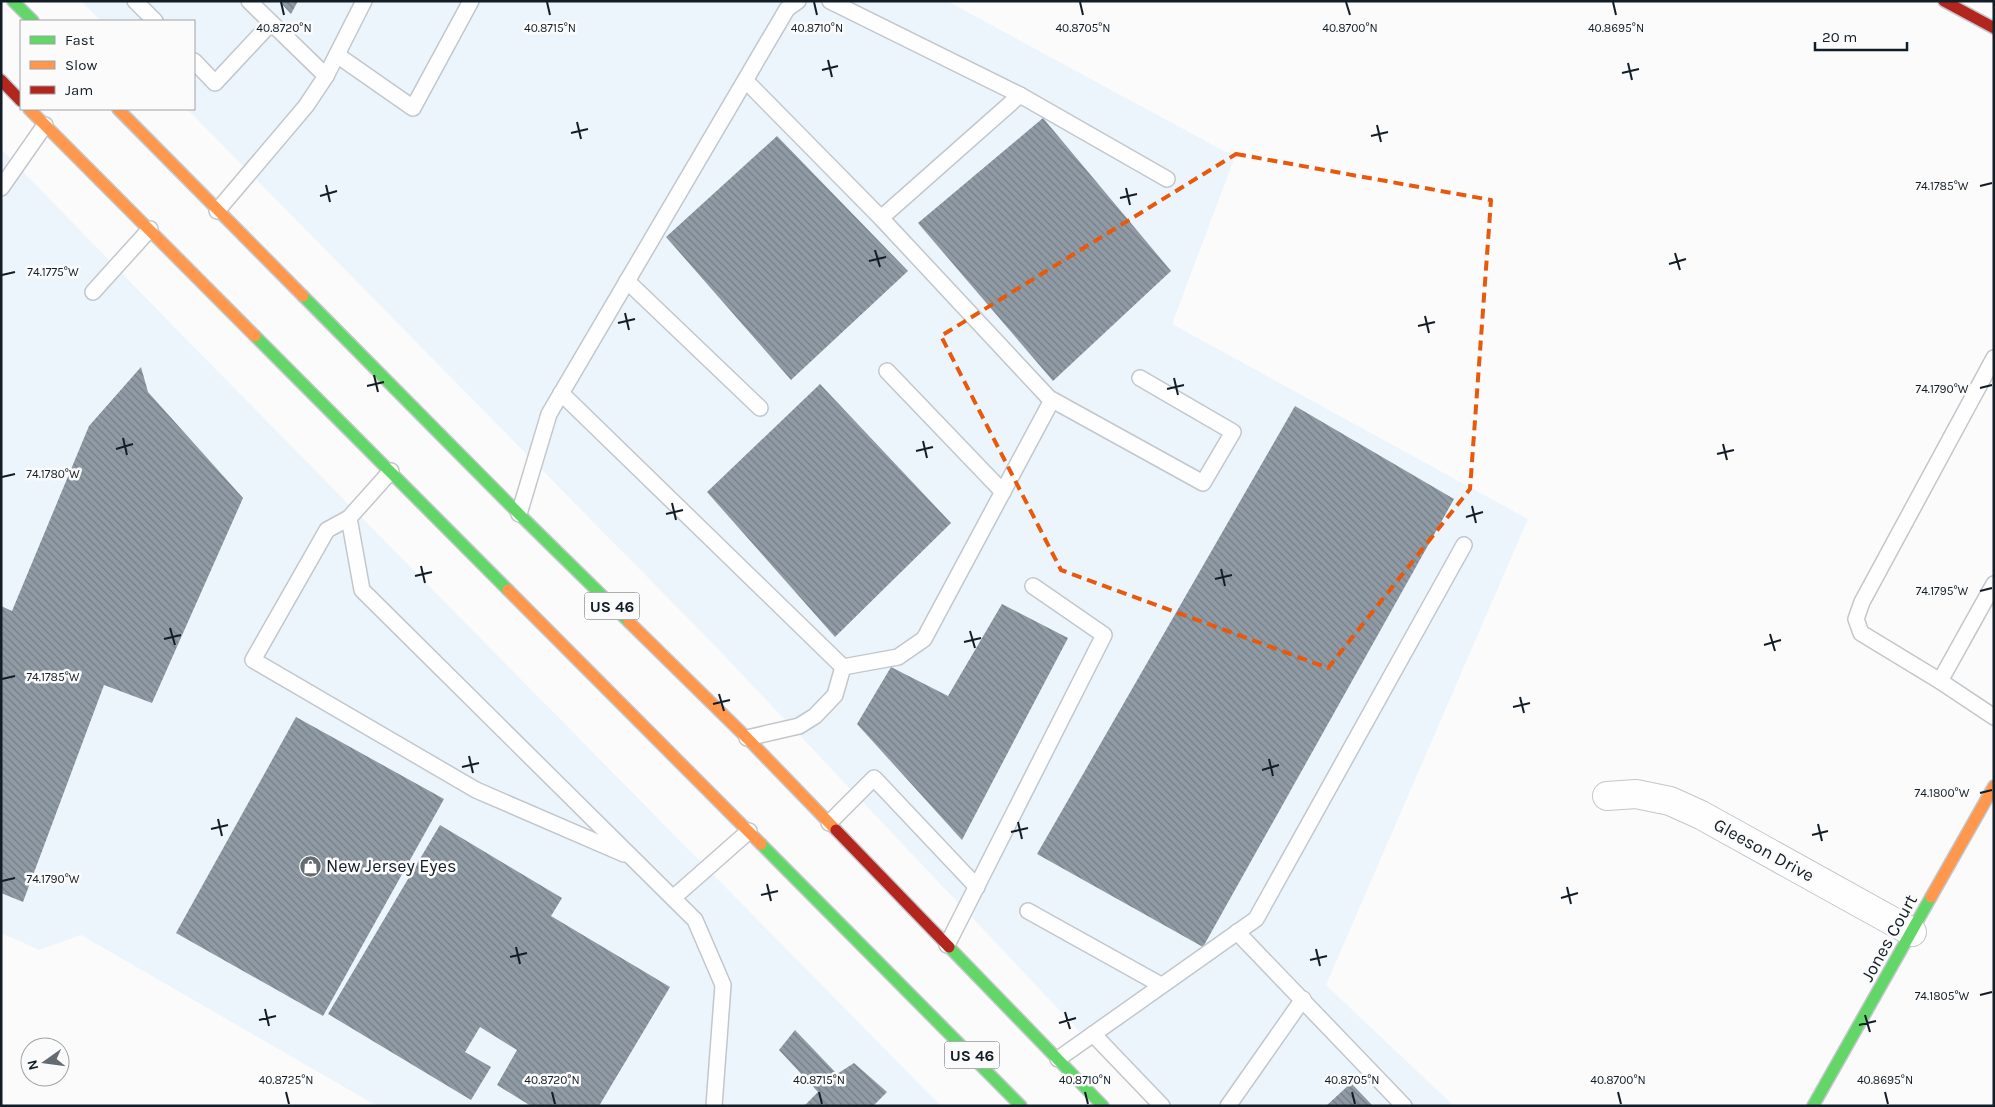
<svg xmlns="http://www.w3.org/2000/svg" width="1995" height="1107" viewBox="0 0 1995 1107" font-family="Karla,sans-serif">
  <defs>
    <pattern id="building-back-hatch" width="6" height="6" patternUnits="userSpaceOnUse" patternTransform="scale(1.25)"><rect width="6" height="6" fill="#909ba5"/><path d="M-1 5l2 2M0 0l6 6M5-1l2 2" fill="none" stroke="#747e86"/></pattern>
  </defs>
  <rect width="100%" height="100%" fill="#fbfbfb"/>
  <g fill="#edf5fc">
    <polygon points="81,1 947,1 1235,157 1172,324 1528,519 1326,985 1454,1106 1150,1106 718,649 187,109 194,109 194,21 101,21"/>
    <polygon points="1,149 186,339 941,1106 377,1106 81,935 39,950 1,933"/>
  </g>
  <g fill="url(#building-back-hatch)">
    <polygon points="279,1 298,1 291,14"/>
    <polygon points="1043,118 1171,271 1053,381 918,223"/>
    <polygon points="777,136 908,271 791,380 666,237"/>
    <polygon points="141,367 148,392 243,498 152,703 104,685 23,902 1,893 1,606 12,611 89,426"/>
    <polygon points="820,384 951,523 835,637 707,492"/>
    <polygon points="1295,406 1454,499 1203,947 1037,854"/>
    <polygon points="1002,604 1068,638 962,840 857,724 891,667 948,696"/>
    <polygon points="296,717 444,799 323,1016 176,933"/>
    <polygon points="440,825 562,898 551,916 670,987 599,1106 531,1106 497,1085 517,1050 480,1027 465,1052 491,1067 471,1100 328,1014"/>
    <polygon points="795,1030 837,1074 854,1063 887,1092 873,1106 804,1106 818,1092 779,1050"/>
    <polygon points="1351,1083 1373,1106 1326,1106"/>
  </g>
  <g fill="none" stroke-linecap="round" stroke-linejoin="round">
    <defs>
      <g id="lane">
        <polyline points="135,1 155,21"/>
        <polyline points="830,1 1020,95 1167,179"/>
        <polyline points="337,55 413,108 471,1"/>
        <polyline points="194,61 215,83 271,23"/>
        <polyline points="326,76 364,1"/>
        <polyline points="746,81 881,218"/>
        <polyline points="1020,95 881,218 1049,398 1203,483 1233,432 1140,378"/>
        <polyline points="1,188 45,125"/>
        <polyline points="217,211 306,106 326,76 249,1"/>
        <polyline points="627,281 760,408"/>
        <polyline points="93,292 150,229"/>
        <polyline points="887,371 1003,492"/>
        <polyline points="561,393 843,667 898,657 924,639 1052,400"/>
        <polyline points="391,471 349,518 362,590 695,920 723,985 714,1106"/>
        <polyline points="519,514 549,414 787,9 798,1"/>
        <polyline points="349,518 327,530 253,660 476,790 624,854"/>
        <polyline points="1994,584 1940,681 1994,717"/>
        <polyline points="1940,681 1861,633 1856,619 1862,602 1994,358"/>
        <polyline points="747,738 799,726 815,716 835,695 843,667"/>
        <polyline points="829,823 874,778 977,887"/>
        <polyline points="673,898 749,831"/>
        <polyline points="1028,911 1161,985"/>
        <polyline points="1237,932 1404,1106"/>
        <polyline points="947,945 1104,635 1033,586"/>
        <polyline points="1093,1034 1162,1106"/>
        <polyline points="1058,1059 1256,919 1464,545"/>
        <polyline points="1228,1106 1303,999"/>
      </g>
      <polyline id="street" points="1607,796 1636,794 1670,801 1701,815 1912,932"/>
      <g id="fast">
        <polyline points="13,1 33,21"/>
        <polyline points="303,296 519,514 629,622"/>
        <polyline points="255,336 508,590"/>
        <polyline points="761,844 1021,1106"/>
        <polyline points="949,947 1103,1106"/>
        <polyline points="1813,1106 1931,897"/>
      </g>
      <g id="slow">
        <polyline points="29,109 255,336"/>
        <polyline points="118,109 303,296"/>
        <polyline points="508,590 761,844"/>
        <polyline points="629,622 747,738 836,830"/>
        <polyline points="1931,897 1994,786"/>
      </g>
      <g id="jam">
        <polyline points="1944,1 1994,28"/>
        <polyline points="1,80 21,101"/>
        <polyline points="836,830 949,947"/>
      </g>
    </defs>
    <use href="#lane" stroke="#c2c7cc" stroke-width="18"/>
    <use href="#street" stroke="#c2c7cc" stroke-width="30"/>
    <use href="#fast" stroke="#c2c7cc" stroke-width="14"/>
    <use href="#slow" stroke="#c2c7cc" stroke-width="14"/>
    <use href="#jam" stroke="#c2c7cc" stroke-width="14"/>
    <use href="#lane" stroke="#fefefe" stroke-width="15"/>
    <use href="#street" stroke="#fefefe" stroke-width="28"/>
    <use href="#fast" stroke="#63d668" stroke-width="11"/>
    <use href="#slow" stroke="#ff974d" stroke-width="11"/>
    <use href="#jam" stroke="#b3261e" stroke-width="11"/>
  </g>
  <path fill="none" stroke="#e8590c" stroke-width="4" stroke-dasharray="10 6" stroke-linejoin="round" d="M1236,154L1491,200L1470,489L1328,668L1061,570L941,336Z"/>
  <path fill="none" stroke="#121d26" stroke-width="2" d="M281,2L284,15M547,2L550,15M814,2L817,15M1080,2L1083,15M1346,2L1350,15M1613,2L1616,15M828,60L832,77M1628,63L1632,80M822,70L838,66M1622,73L1639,69M577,122L581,139M1377,125L1381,142M571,133L588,129M1371,136L1388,132M326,185L330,202M1980,186L1992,183M1126,188L1130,205M320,196L337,191M1120,198L1137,194M875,250L880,267M1675,253L1680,270M869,261L886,257M1669,264L1686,259M2,275L15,272M625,313L629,330M1425,316L1429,333M618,323L635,319M1418,326L1435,322M374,375L378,392M1174,378L1178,395M367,386L384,382M1980,388L1992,385M1167,389L1184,385M123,438L127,455M923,441L927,458M1723,444L1727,460M116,449L133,444M916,451L933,447M1717,454L1734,450M2,477L15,474M672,503L676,520M1472,506L1476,523M666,514L683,510M1466,517L1483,512M421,566L425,583M1221,569L1225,586M415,576L432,572M1215,579L1232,575M1980,591L1992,588M170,628L175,645M970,631L975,648M1770,634L1775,651M164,639L181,635M964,642L981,638M1764,645L1781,640M2,679L15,676M719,694L724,711M1520,697L1524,713M713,704L730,700M1513,707L1530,703M469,756L473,773M1269,759L1273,776M462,767L479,763M1262,770L1279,765M1980,793L1992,790M218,819L222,836M1018,822L1022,839M1818,824L1822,841M211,829L228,825M1011,832L1028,828M1812,835L1828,831M2,881L15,878M767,884L771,901M1567,887L1571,904M761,895L778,891M1561,898L1578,893M516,947L520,964M1316,949L1320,966M510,957L527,953M1310,960L1327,956M1980,995L1992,992M265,1009L269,1026M1065,1012L1070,1029M1865,1015L1870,1032M259,1020L276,1016M1059,1023L1076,1018M1859,1025L1876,1021M286,1092L289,1104M552,1092L555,1104M819,1092L822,1104M1085,1092L1088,1104M1352,1092L1355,1104M1618,1092L1621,1104M1885,1092L1888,1104"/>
  <defs>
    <symbol id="shop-disc" viewBox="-11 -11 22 22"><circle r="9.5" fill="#646b71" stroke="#fbfbfb"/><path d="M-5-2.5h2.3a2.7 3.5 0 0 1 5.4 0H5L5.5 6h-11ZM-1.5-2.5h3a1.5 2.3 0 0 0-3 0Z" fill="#fff"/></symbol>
  </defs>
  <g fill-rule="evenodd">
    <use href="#shop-disc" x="298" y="854" width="25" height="25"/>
  </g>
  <g text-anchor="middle" stroke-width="5" stroke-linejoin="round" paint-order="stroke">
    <g fill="#fbfbfb" stroke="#586066" stroke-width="1">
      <rect x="584.5" y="592.5" width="55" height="27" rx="4"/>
      <rect x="944.5" y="1041.5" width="55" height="27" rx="4"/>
    </g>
    <g font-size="16" font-weight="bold" fill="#121d26">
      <text x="612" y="612">US 46</text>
      <text x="972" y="1061">US 46</text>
    </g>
    <g font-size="18" fill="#121d26" stroke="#fbfbfb">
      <text transform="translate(1764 850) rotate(29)" y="6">Gleeson Drive</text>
      <text transform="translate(1889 938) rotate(-61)" y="6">Jones Court</text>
    </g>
    <g font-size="18" fill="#121d26" stroke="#fbfbfb" text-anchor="start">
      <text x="326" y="872">New Jersey Eyes</text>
    </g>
  </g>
  <g font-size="12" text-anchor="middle" fill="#121d26" stroke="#fbfbfb" stroke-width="5" stroke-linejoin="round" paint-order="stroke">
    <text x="1083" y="32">40.8705°N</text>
    <text x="1350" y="32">40.8700°N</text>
    <text x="284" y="32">40.8720°N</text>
    <text x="550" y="32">40.8715°N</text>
    <text x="817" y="32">40.8710°N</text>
    <text x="1616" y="32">40.8695°N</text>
    <text x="1942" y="190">74.1785°W</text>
    <text x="53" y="276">74.1775°W</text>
    <text x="1942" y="393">74.1790°W</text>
    <text x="53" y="478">74.1780°W</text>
    <text x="1942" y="595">74.1795°W</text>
    <text x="53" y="681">74.1785°W</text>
    <text x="1942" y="797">74.1800°W</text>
    <text x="53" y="883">74.1790°W</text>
    <text x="1942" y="1000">74.1805°W</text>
    <text x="286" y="1084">40.8725°N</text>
    <text x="552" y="1084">40.8720°N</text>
    <text x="819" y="1084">40.8715°N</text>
    <text x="1085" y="1084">40.8710°N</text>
    <text x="1352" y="1084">40.8705°N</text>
    <text x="1618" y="1084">40.8700°N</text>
    <text x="1885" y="1084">40.8695°N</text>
  </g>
  <rect width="1995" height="1107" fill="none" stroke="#121d26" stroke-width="5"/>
  <rect x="20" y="20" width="175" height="90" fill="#fbfbfb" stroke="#9ea2a6"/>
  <rect x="30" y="36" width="25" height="8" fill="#63d668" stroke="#9ea2a6"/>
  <text x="65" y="45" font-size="15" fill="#121d26">Fast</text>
  <rect x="30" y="61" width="25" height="8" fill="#ff974d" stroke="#9ea2a6"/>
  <text x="65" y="70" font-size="15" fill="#121d26">Slow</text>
  <rect x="30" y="86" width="25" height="8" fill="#b3261e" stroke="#9ea2a6"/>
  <text x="65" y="95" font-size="15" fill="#121d26">Jam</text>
  <g transform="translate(45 1062) rotate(256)"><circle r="24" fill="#fbfbfb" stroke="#9ea2a6"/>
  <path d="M0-4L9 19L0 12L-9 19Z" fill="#646b71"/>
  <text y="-8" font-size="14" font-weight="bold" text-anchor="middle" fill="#121d26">N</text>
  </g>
  <path d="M1815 42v8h92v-8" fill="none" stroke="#121d26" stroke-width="2.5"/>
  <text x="1822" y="42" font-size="15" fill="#121d26" stroke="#fbfbfb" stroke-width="4" paint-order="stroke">20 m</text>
</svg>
